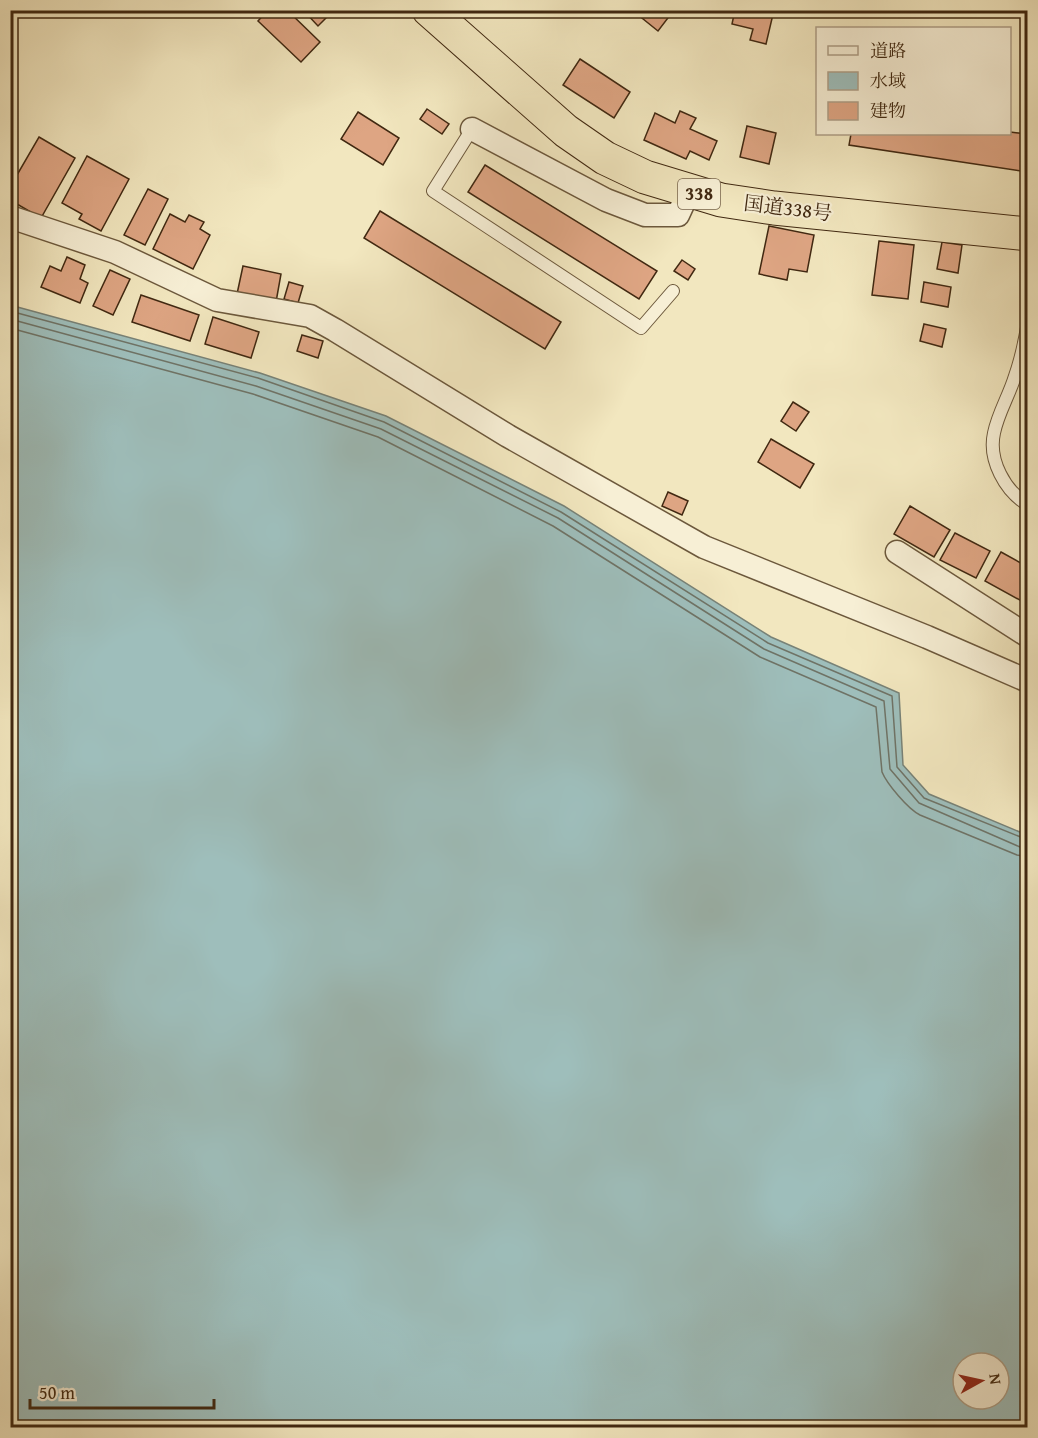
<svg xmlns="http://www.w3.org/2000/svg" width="1038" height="1438" viewBox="0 0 1038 1438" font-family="'Gentium Book Plus','Noto Serif JP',serif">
  <rect width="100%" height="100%" fill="#f2e7bf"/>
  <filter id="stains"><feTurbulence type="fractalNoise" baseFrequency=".00333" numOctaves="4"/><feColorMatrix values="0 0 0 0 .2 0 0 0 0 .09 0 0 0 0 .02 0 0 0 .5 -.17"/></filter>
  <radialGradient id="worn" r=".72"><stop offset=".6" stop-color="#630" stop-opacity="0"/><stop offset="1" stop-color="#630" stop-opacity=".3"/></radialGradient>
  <path fill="#9ebebb" stroke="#788277" stroke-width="1.5" fill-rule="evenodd" d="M10,305L260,373L386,416L564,506L771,637L899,693L903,765L929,794L1027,835V1427H11ZM963,1363H999V1399H963Z"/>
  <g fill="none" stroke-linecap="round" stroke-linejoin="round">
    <g stroke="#6f7366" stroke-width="1.5">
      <polyline points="10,311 258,378 384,422 561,512 768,643 892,696 897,767 924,798 1028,840"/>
      <polyline points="10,319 256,386 381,429 558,518 764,649 884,701 890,769 919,803 1020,847 1028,848"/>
      <path d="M10,328L253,394L378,437L553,526L760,657L876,707L882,772C887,784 908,809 920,815L1017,855L1028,857"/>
    </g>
  </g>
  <g fill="#dea583" stroke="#402811" stroke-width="1.5">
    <polygon points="268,10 287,10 320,42 301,62 258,21"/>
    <polygon points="303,10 328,10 331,13 318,26"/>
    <polygon points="632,10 674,10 658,31"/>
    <polygon points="735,10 774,10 766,44 750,40 753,29 732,24"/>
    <polygon points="580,59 630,92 614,118 563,85"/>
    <polygon points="427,109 449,124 442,134 420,119"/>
    <polygon points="680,111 696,118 690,129 717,141 709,160 690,151 686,159 644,140 655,113 675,123"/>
    <polygon points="358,112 399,138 383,165 341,139"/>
    <polygon points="747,126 776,133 769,164 740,157"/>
    <polygon points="1010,132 1028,134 1028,172 849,145 851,134 1010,134"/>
    <polygon points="39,137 75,158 41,218 10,200 10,187"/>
    <polygon points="87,156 129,179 101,231 79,219 82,214 62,203"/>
    <polygon points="485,165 657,271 639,299 468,192"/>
    <polygon points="148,189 168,199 145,245 124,235"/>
    <polygon points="380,211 561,322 545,349 364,238"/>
    <polygon points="170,214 185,222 189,215 204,222 200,229 210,235 193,269 153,249"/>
    <polygon points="769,226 814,235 807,272 789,269 787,280 759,274"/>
    <polygon points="879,241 914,245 908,299 872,295"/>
    <polygon points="942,242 962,245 958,273 937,269"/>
    <polygon points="67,257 85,265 80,279 88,283 80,303 41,287 50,266 61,271"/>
    <polygon points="682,260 695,269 688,280 674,271"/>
    <polygon points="243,266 281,274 276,302 237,294"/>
    <polygon points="110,270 130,279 113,315 93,306"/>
    <polygon points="289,282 303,286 298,303 284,299"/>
    <polygon points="924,282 951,287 948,307 921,302"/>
    <polygon points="141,295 199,315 190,341 132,322"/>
    <polygon points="213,317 259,332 251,358 205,344"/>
    <polygon points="924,324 946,329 942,347 920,341"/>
    <polygon points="302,335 323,341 318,358 297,351"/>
    <polygon points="793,402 809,412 796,431 781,421"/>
    <polygon points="771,439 814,464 800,488 758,462"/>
    <polygon points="668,492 688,501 682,515 662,506"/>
    <polygon points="910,506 950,530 934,557 894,534"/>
    <polygon points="955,533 990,551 976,578 940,560"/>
    <polygon points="1001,552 1028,567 1027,604 985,581"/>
  </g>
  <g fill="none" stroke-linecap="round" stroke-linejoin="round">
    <defs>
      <g id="lane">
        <polyline points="472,129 433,191 641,328 673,291"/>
        <path d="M1028,322C1025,340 1021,359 1015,376C1009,396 998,413 994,433C988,460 1005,491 1028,505"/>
      </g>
      <g id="street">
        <polyline points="472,129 606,200 645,215 678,215 689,191"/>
        <polyline points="10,217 115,252 217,300 310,316 335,330 508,436 704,547 927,637 1028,681"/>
        <polyline points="897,552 1028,636"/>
      </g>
      <polyline id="highway" points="429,10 566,131 605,158 645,177 721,200 774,208 1028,234"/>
    </defs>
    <use href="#lane" stroke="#6c583c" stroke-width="14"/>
    <use href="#street" stroke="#6c583c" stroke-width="25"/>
    <use href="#highway" stroke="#402811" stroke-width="35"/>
    <use href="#lane" stroke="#f7efd5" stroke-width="12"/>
    <use href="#street" stroke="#f7efd5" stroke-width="22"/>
    <use href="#highway" stroke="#f2e7bf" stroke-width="33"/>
  </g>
  <g text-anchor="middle" stroke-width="4.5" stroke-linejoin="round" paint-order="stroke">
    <rect fill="#f7efd5" stroke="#77644c" stroke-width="1.5" x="678" y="179" width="42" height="30" rx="4.5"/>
    <g font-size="18" font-weight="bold" fill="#402811">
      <text x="699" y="200">338</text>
    </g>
    <g font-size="20" fill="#402811" stroke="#f7efd5">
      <text transform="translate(788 208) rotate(7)" y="7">国道338号</text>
    </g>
  </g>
  <rect width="1038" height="1438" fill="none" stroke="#f2e7bf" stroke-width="36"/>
  <rect x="12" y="12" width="1014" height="1414" fill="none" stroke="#402811" stroke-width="3"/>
  <rect x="18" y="18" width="1002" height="1402" fill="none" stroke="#402811" stroke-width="1.5"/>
  <rect x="816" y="27" width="195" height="108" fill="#f7efd5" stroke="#ae9f87" stroke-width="1.5"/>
  <rect x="828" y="46" width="30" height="9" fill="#f7efd5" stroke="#ae9f87" stroke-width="1.5"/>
  <text x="870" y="57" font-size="18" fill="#402811">道路</text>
  <rect x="828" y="72" width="30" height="18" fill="#9ebebb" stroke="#ae9f87" stroke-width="1.5"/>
  <text x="870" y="87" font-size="18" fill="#402811">水域</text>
  <rect x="828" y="102" width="30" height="18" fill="#dea583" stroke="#ae9f87" stroke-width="1.5"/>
  <text x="870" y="117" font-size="18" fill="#402811">建物</text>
  <g transform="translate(981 1381) rotate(82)"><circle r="28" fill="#f7efd5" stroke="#ae9f87" stroke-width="1.5"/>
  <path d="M0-4.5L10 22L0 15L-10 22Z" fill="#8f2418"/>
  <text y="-9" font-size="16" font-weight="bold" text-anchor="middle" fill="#402811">N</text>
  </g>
  <path d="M30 1399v9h184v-9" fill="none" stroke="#402811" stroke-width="3"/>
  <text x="39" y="1399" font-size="18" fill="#402811" stroke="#f7efd5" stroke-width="4.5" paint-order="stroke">50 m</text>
  <rect width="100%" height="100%" filter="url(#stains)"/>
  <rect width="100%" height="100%" fill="url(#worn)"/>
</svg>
